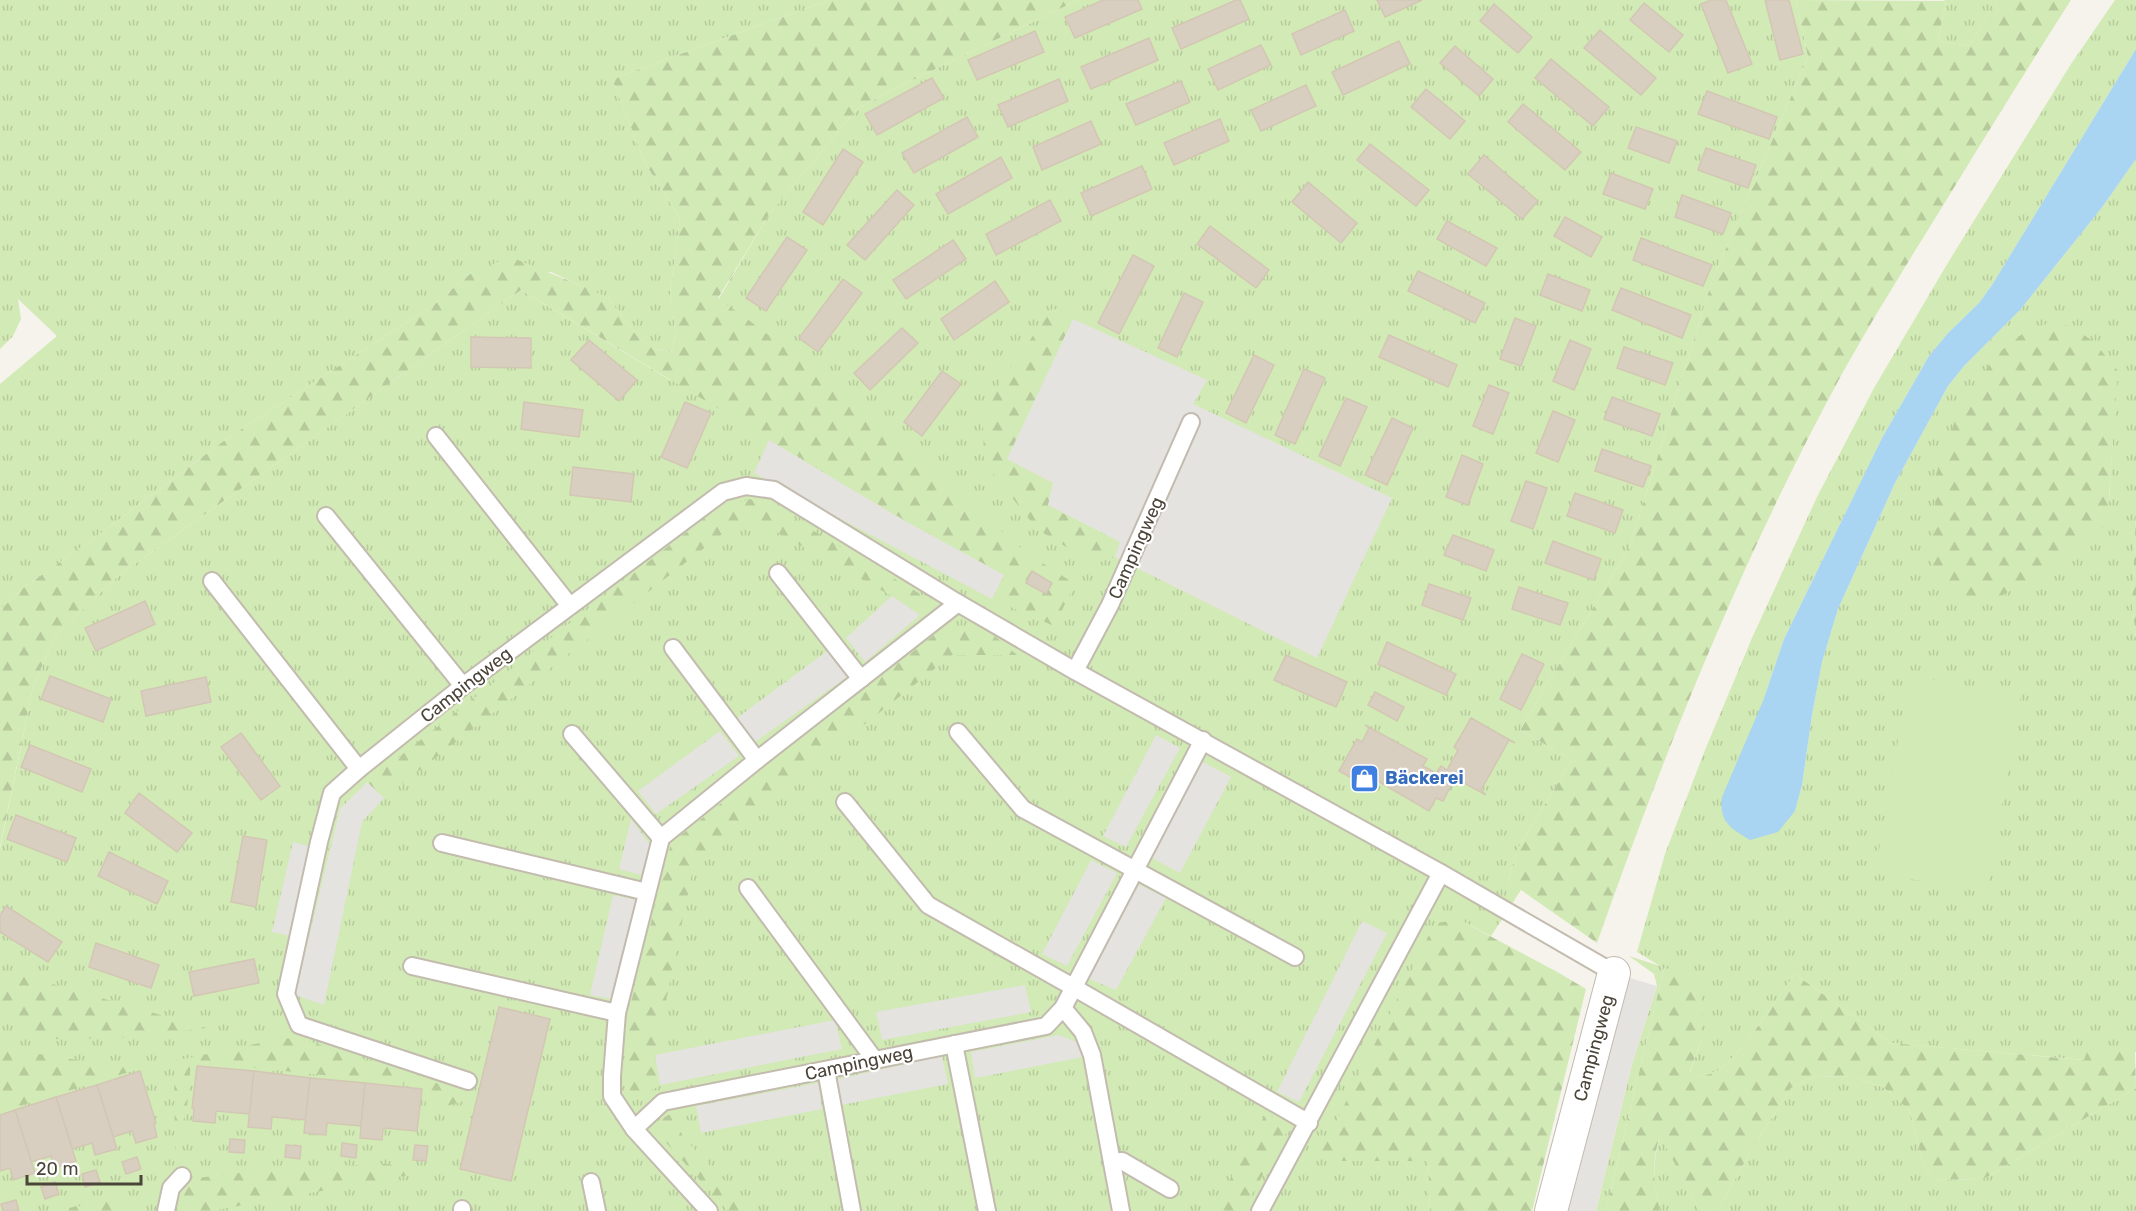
<svg xmlns="http://www.w3.org/2000/svg" width="2136" height="1211" viewBox="0 0 2136 1211" font-family="Rubik,sans-serif">
  <defs>
    <pattern id="grass-tufts" width="24" height="20" patternUnits="userSpaceOnUse" patternTransform="scale(1.5)"><rect width="24" height="20" fill="#d2eab5"/><path d="M3 7l-1-3M5 7V3M7 7l1-3M15 17l-1-3M17 17v-4M19 17l1-3" fill="none" stroke="#b6ca9c"/></pattern>
    <pattern id="forest-firs" width="22" height="20" patternUnits="userSpaceOnUse" patternTransform="scale(1.5)"><rect width="22" height="20" fill="#d2eab5"/><path d="M5 1l3.5 6h-7zM16 11l3.5 6h-7z" fill="#b6ca9c"/></pattern>
  </defs>
  <rect width="100%" height="100%" fill="#f6f3ec"/>
  <g fill="url(#grass-tufts)" fill-rule="evenodd">
    <polygon points="0,0 829,0 612,79 645,163 680,219 670,293 676,335 671,352 653,349 637,336 608,298 551,272 470,274 436,303 225,440 97,536 22,589 0,610 0,384 57,336 18,299 21,319 13,336 0,349"/>
    <polygon points="1078,0 1796,0 1808,57 1712,281 1630,546 1520,730 1572,760 1517,850 1508,881 1521,890 1491,936 1460,920 1343,1161 1428,1161 1430,1211 0,1211 0,849 33,687 55,636 118,576 521,290 670,380 770,213 857,109 886,93"/>
    <polygon points="1942,0 1997,0 1969,46 1938,41 1946,1"/>
    <path d="M2115,0H2136V49L1992,285L1979,303L1948,333L1929,356L1882,438L1784,639L1763,701L1795,811L1802,785L1812,715L1822,662L1838,609L1895,483L1948,386L1964,366L2020,310L2103,206L2136,159V514L2132,602L2136,639V1052L2085,1060L1891,1043L1795,974L1744,1046L1720,1070L1701,1077L1690,1073L1701,1040L1664,968L1606,1211H1596L1632,1064L1657,986L1654,974L1629,956L1660,966L1637,952L1665,854L1705,750L1752,638L1817,497L1874,388L1949,261L2071,64ZM2113,402C2115,442 2108,482 2109,522L1931,559L1934,543Z"/>
    <polygon points="1815,1076 1852,1077 1883,1087 1910,1111 1921,1157 1932,1179 1982,1180 2136,1088 2136,1211 1717,1211 1752,1149 1791,1088"/>
    <path d="M1660,1135L1700,1211H1660C1653,1181 1652,1166 1660,1135Z"/>
  </g>
  <g fill="url(#forest-firs)">
    <polygon points="829,0 1078,0 886,93 857,109 770,213 718,298 822,374 1024,551 1075,584 1054,626 992,599 1004,575 899,517 521,290 118,576 55,636 33,687 0,847 0,610 22,589 97,536 225,440 436,303 470,274 498,262 513,258 592,290 608,298 637,336 653,349 671,352 676,335 670,293 680,219 645,163 612,79"/>
    <path d="M1796,0L1946,1L1938,41L1969,46L1997,0H2071C2029,66 1988,132 1947,199C1912,256 1876,313 1843,372C1744,554 1666,747 1597,943L1508,881L1517,850L1572,760L1520,730L1630,546L1712,281L1808,57Z"/>
    <polygon points="1053,308 1073,319 1008,458 1054,483 1048,506 1120,542 1115,557 1094,564 1037,529 984,462 983,421 1002,379"/>
    <polygon points="2049,323 2071,326 2094,342 2118,371 2109,495 2109,522 2051,572 1995,598 1968,597 1932,581 1931,559 1938,467 1960,407 1997,354 2026,331"/>
    <polygon points="750,499 778,510 927,598 920,615 892,596 765,526 735,524 384,798 367,782 717,508"/>
    <polygon points="2136,514 2136,639 2132,602"/>
    <polygon points="964,628 990,632 1017,655 952,655 695,859 655,1055 660,1085 636,1100 624,1080 627,1019 671,843 939,631"/>
    <polygon points="1460,920 1559,973 1586,989 1532,1211 1430,1211 1428,1161 1343,1161 1321,1152 1435,923"/>
    <path d="M1664,968L1694,974L1703,1003L1701,1040L1690,1072L1701,1077L1720,1070L1744,1046L1795,974L1891,1043L2084,1060L2088,1049L2135,1051L2136,1088L1982,1180L1932,1179L1921,1157L1910,1111L1883,1087L1852,1077L1815,1076L1791,1088L1752,1149L1717,1211H1700L1660,1136C1651,1163 1654,1184 1660,1211H1606Z"/>
    <polygon points="0,969 206,1028 120,1038 56,1039 34,1035 20,1026 0,1008"/>
    <polygon points="0,1036 25,1052 97,1063 155,1064 0,1112"/>
    <polygon points="284,1038 305,1040 479,1097 425,1112 427,1086 191,1061 187,1107 175,1150 174,1061"/>
    <polygon points="673,1112 683,1137 753,1211 728,1211 651,1126"/>
    <polygon points="1266,1113 1290,1126 1243,1211 1213,1211"/>
    <polygon points="385,1164 436,1170 211,1211 173,1211 180,1187 197,1178 271,1169"/>
    <polygon points="122,1199 124,1211 50,1211"/>
  </g>
  <polygon fill="#d2eab5" points="1909,676 2021,695 1987,892 1875,873"/>
  <g fill="#e5e3e0">
    <polygon points="1073,319 1207,380 1193,404 1392,498 1317,658 1115,557 1120,542 1048,505 1053,483 1007,459"/>
    <polygon points="769,440 898,517 1004,575 992,599 754,473"/>
    <polygon points="892,596 920,615 865,662 846,638"/>
    <polygon points="830,649 848,676 755,742 737,718"/>
    <polygon points="720,731 739,756 656,814 638,791"/>
    <polygon points="1156,735 1180,748 1126,847 1103,836"/>
    <polygon points="1203,762 1231,777 1180,873 1150,857"/>
    <polygon points="367,782 384,798 362,822 324,1005 295,995 340,809"/>
    <polygon points="631,819 650,845 641,875 619,869"/>
    <polygon points="293,842 311,847 290,936 272,932"/>
    <polygon points="1091,860 1117,873 1067,966 1042,954"/>
    <polygon points="1138,884 1166,898 1116,990 1087,978"/>
    <polygon points="613,895 637,900 612,999 590,995"/>
    <polygon points="1362,921 1387,933 1299,1102 1277,1092"/>
    <polygon points="1630,978 1657,986 1632,1064 1596,1211 1566,1211 1604,1059"/>
    <polygon points="1025,985 1031,1012 882,1040 876,1012"/>
    <polygon points="835,1020 842,1049 660,1085 655,1055"/>
    <polygon points="1059,1035 1077,1042 1083,1057 975,1078 971,1052"/>
    <polygon points="942,1056 948,1084 841,1105 834,1080"/>
    <polygon points="818,1083 822,1109 701,1133 696,1106"/>
  </g>
  <path fill="#a9d4f2" d="M2136,49V159L2103,206L2020,310L1964,366L1948,386L1895,483L1838,609L1822,662L1812,715L1802,785L1795,811L1778,832L1750,840C1730,828 1719,822 1722,797L1763,701L1784,639L1882,438L1929,356L1948,333L1979,303L1992,285Z"/>
  <g fill="#d8cfc1" stroke="#d3c7b4" stroke-width="1.5">
    <polygon points="1103,0 1138,0 1142,9 1075,38 1065,17"/>
    <polygon points="1236,0 1240,0 1249,19 1181,49 1172,28"/>
    <polygon points="1377,0 1422,0 1385,17"/>
    <polygon points="1711,0 1726,0 1752,64 1728,73 1701,4"/>
    <polygon points="1765,0 1789,0 1803,54 1780,60"/>
    <polygon points="1644,3 1683,35 1669,52 1630,20"/>
    <polygon points="1494,4 1532,37 1518,53 1480,21"/>
    <polygon points="1345,10 1354,31 1301,55 1292,34"/>
    <polygon points="1600,30 1656,78 1641,95 1584,48"/>
    <polygon points="1035,31 1044,52 977,80 968,60"/>
    <polygon points="1149,38 1158,60 1091,89 1081,67"/>
    <polygon points="1399,41 1410,64 1343,95 1332,72"/>
    <polygon points="1261,45 1271,65 1218,90 1208,69"/>
    <polygon points="1455,46 1493,79 1479,96 1440,63"/>
    <polygon points="1551,59 1609,107 1593,126 1535,78"/>
    <polygon points="932,78 944,98 877,135 865,114"/>
    <polygon points="1059,79 1068,101 1008,127 998,105"/>
    <polygon points="1181,81 1190,102 1136,125 1126,104"/>
    <polygon points="1306,85 1316,106 1261,131 1251,110"/>
    <polygon points="1426,89 1465,121 1450,139 1411,107"/>
    <polygon points="1707,91 1777,117 1769,139 1698,114"/>
    <polygon points="1523,104 1581,152 1565,170 1508,122"/>
    <polygon points="967,117 978,137 914,173 902,153"/>
    <polygon points="1220,119 1229,141 1174,165 1164,143"/>
    <polygon points="1091,121 1101,144 1042,170 1033,147"/>
    <polygon points="1636,127 1677,141 1669,163 1628,148"/>
    <polygon points="1370,144 1429,190 1416,206 1357,160"/>
    <polygon points="1706,148 1756,165 1748,188 1698,170"/>
    <polygon points="843,149 863,162 823,225 803,212"/>
    <polygon points="1484,155 1538,201 1522,219 1468,174"/>
    <polygon points="1001,157 1012,178 948,214 936,194"/>
    <polygon points="1142,166 1152,189 1091,216 1081,193"/>
    <polygon points="1611,173 1653,189 1645,209 1603,194"/>
    <polygon points="1308,182 1357,223 1341,243 1292,202"/>
    <polygon points="897,190 914,205 865,260 847,245"/>
    <polygon points="1682,195 1731,213 1723,234 1675,217"/>
    <polygon points="1050,200 1061,221 996,255 986,234"/>
    <polygon points="1565,217 1602,237 1591,257 1554,236"/>
    <polygon points="1447,221 1497,248 1486,266 1437,239"/>
    <polygon points="1210,226 1269,270 1256,288 1197,244"/>
    <polygon points="787,237 807,250 766,311 746,298"/>
    <polygon points="1641,238 1712,265 1703,286 1633,260"/>
    <polygon points="953,240 966,259 906,299 893,280"/>
    <polygon points="1133,255 1154,266 1119,334 1098,323"/>
    <polygon points="1418,271 1485,303 1475,323 1408,291"/>
    <polygon points="1548,274 1590,290 1582,311 1540,295"/>
    <polygon points="843,279 862,293 818,352 799,338"/>
    <polygon points="995,281 1009,302 954,340 941,319"/>
    <polygon points="1621,288 1691,315 1682,338 1612,310"/>
    <polygon points="1184,293 1203,302 1177,357 1158,348"/>
    <polygon points="1515,318 1536,326 1521,366 1500,359"/>
    <polygon points="902,328 918,343 870,390 854,373"/>
    <polygon points="1389,335 1457,365 1448,387 1379,357"/>
    <polygon points="471,337 531,338 531,368 471,367"/>
    <polygon points="589,340 637,380 619,401 571,360"/>
    <polygon points="1570,340 1591,349 1574,390 1553,381"/>
    <polygon points="1624,347 1673,363 1665,385 1617,368"/>
    <polygon points="1254,355 1274,365 1246,423 1226,413"/>
    <polygon points="1304,369 1325,378 1295,444 1275,435"/>
    <polygon points="942,371 961,384 922,436 904,422"/>
    <polygon points="1489,385 1509,393 1493,434 1473,426"/>
    <polygon points="1612,397 1660,414 1652,436 1604,419"/>
    <polygon points="1346,398 1367,407 1340,466 1319,456"/>
    <polygon points="524,402 583,410 579,437 521,429"/>
    <polygon points="685,402 711,413 687,468 661,457"/>
    <polygon points="1553,411 1575,420 1558,462 1536,453"/>
    <polygon points="1392,418 1413,428 1387,485 1365,475"/>
    <polygon points="1602,449 1651,466 1643,487 1595,471"/>
    <polygon points="1462,455 1483,464 1468,505 1446,497"/>
    <polygon points="573,467 634,474 631,502 570,495"/>
    <polygon points="1526,481 1547,488 1533,529 1511,521"/>
    <polygon points="1575,493 1623,510 1615,533 1567,516"/>
    <polygon points="1453,535 1494,550 1486,571 1444,555"/>
    <polygon points="1553,541 1601,559 1594,580 1545,563"/>
    <polygon points="1032,571 1052,583 1046,594 1026,583"/>
    <polygon points="1429,584 1471,598 1463,620 1422,605"/>
    <polygon points="1519,587 1568,603 1560,625 1512,609"/>
    <polygon points="145,601 155,624 96,651 85,628"/>
    <polygon points="1387,642 1456,674 1446,695 1378,664"/>
    <polygon points="1522,654 1544,664 1521,710 1500,699"/>
    <polygon points="1286,655 1347,682 1336,707 1274,680"/>
    <polygon points="50,676 111,699 103,722 41,699"/>
    <polygon points="206,677 211,702 146,716 141,691"/>
    <polygon points="1375,692 1404,707 1397,721 1368,705"/>
    <polygon points="1471,718 1515,743 1509,740 1481,790 1486,795 1455,778 1443,801 1436,798 1429,811 1376,780 1371,789 1339,771 1357,739 1362,742 1369,728 1365,725 1427,759 1423,766 1436,773 1441,766 1447,770 1458,750 1454,747"/>
    <polygon points="241,733 280,786 261,800 221,747"/>
    <polygon points="30,745 91,769 82,792 21,767"/>
    <polygon points="139,793 192,833 177,852 125,813"/>
    <polygon points="16,815 76,838 67,862 7,839"/>
    <polygon points="243,836 267,840 256,907 231,902"/>
    <polygon points="109,852 168,881 157,904 98,876"/>
    <polygon points="6,906 62,942 48,962 0,932 0,915"/>
    <polygon points="96,943 159,965 151,988 89,967"/>
    <polygon points="254,959 259,983 194,996 189,972"/>
    <polygon points="499,1007 550,1019 511,1181 460,1169"/>
    <polygon points="197,1066 254,1071 250,1114 216,1111 215,1123 193,1121 194,1109 192,1108"/>
    <polygon points="140,1071 156,1123 154,1124 157,1137 136,1143 132,1131 113,1137 97,1085"/>
    <polygon points="254,1071 310,1078 306,1120 272,1117 271,1129 248,1127"/>
    <polygon points="310,1078 365,1083 361,1126 327,1123 326,1135 304,1133"/>
    <polygon points="365,1083 422,1089 417,1131 383,1128 382,1140 360,1138"/>
    <polygon points="97,1085 117,1149 95,1155 92,1143 72,1149 56,1097"/>
    <polygon points="56,1097 76,1161 54,1168 51,1156 31,1162 15,1110"/>
    <polygon points="15,1110 35,1173 13,1180 10,1168 0,1171 0,1115"/>
    <polygon points="230,1139 245,1140 244,1153 229,1152"/>
    <polygon points="342,1143 357,1145 356,1158 341,1156"/>
    <polygon points="286,1145 301,1146 300,1159 285,1157"/>
    <polygon points="415,1145 428,1146 426,1161 413,1160"/>
    <polygon points="137,1157 141,1169 126,1174 122,1162"/>
    <polygon points="96,1170 100,1182 85,1187 82,1174"/>
    <polygon points="55,1182 59,1194 45,1199 41,1187"/>
    <polygon points="16,1200 19,1211 3,1211 1,1204"/>
  </g>
  <g fill="none" stroke-linecap="round" stroke-linejoin="round">
    <defs>
      <g id="lane">
        <polyline points="436,436 570,606"/>
        <polyline points="326,516 463,686"/>
        <polyline points="778,573 861,679"/>
        <polyline points="212,581 359,769"/>
        <polyline points="673,648 757,760"/>
        <polyline points="1075,671 1110,605 1191,422"/>
        <polyline points="958,732 1023,809 1295,957"/>
        <polyline points="572,734 661,838"/>
        <polyline points="845,802 928,905 1073,987 1309,1123"/>
        <polyline points="442,843 647,892"/>
        <polyline points="748,888 874,1059"/>
        <polyline points="412,966 617,1013"/>
        <polyline points="1063,1008 1083,1032 1092,1055 1121,1211"/>
        <polyline points="954,1044 987,1211"/>
        <polyline points="826,1070 852,1211"/>
        <polyline points="468,1081 299,1025 286,994 319,842 332,793 359,769 463,686 723,492 746,486 774,490 958,603 1075,671 1441,873 1614,973"/>
        <polyline points="634,1129 663,1102 1046,1026 1063,1008 1203,740"/>
        <polyline points="1112,1162 1122,1161 1170,1189"/>
        <polyline points="591,1182 597,1211"/>
        <polyline points="462,1209 462,1211"/>
        <polyline points="166,1211 171,1188 182,1176"/>
        <polyline points="709,1211 634,1129 612,1096 612,1076 617,1013 661,838 757,760 958,603"/>
        <polyline points="1260,1211 1441,873"/>
      </g>
      <polyline id="street" points="1551,1211 1614,973"/>
    </defs>
    <use href="#lane" stroke="#c2bbae" stroke-width="20"/>
    <use href="#street" stroke="#c2bbae" stroke-width="34"/>
    <use href="#lane" stroke="#fff" stroke-width="16"/>
    <use href="#street" stroke="#fff" stroke-width="32"/>
  </g>
  <defs>
    <symbol id="shop-square" viewBox="-11 -11 22 22"><rect x="-9" y="-9" width="18" height="18" rx="4" fill="#3f7fe0" stroke="#fff"/><path d="M-5-2.5h2.3a2.7 3.5 0 0 1 5.4 0H5L5.5 6h-11ZM-1.5-2.5h3a1.5 2.3 0 0 0-3 0Z" fill="#fff"/></symbol>
  </defs>
  <g fill-rule="evenodd">
    <use href="#shop-square" x="1348" y="762" width="33" height="33"/>
  </g>
  <g text-anchor="middle" stroke-width="4.5" stroke-linejoin="round" paint-order="stroke">
    <g font-size="18" fill="#4b4439" stroke="#fff">
      <text transform="translate(1136 548) rotate(-66)" y="6">Campingweg</text>
      <text transform="translate(466 685) rotate(-38)" y="6">Campingweg</text>
      <text transform="translate(1594 1048) rotate(-75)" y="6">Campingweg</text>
      <text transform="translate(859 1063) rotate(-12)" y="6">Campingweg</text>
    </g>
    <g font-size="18" font-weight="bold" fill="#366cbe" stroke="#fff" text-anchor="start">
      <text x="1385" y="784">Bäckerei</text>
    </g>
  </g>
  <path d="M27 1175v9h114v-9" fill="none" stroke="#4b4439" stroke-width="3"/>
  <text x="36" y="1175" font-size="18" fill="#4b4439" stroke="#ffffff" stroke-width="4.5" paint-order="stroke">20 m</text>
</svg>
